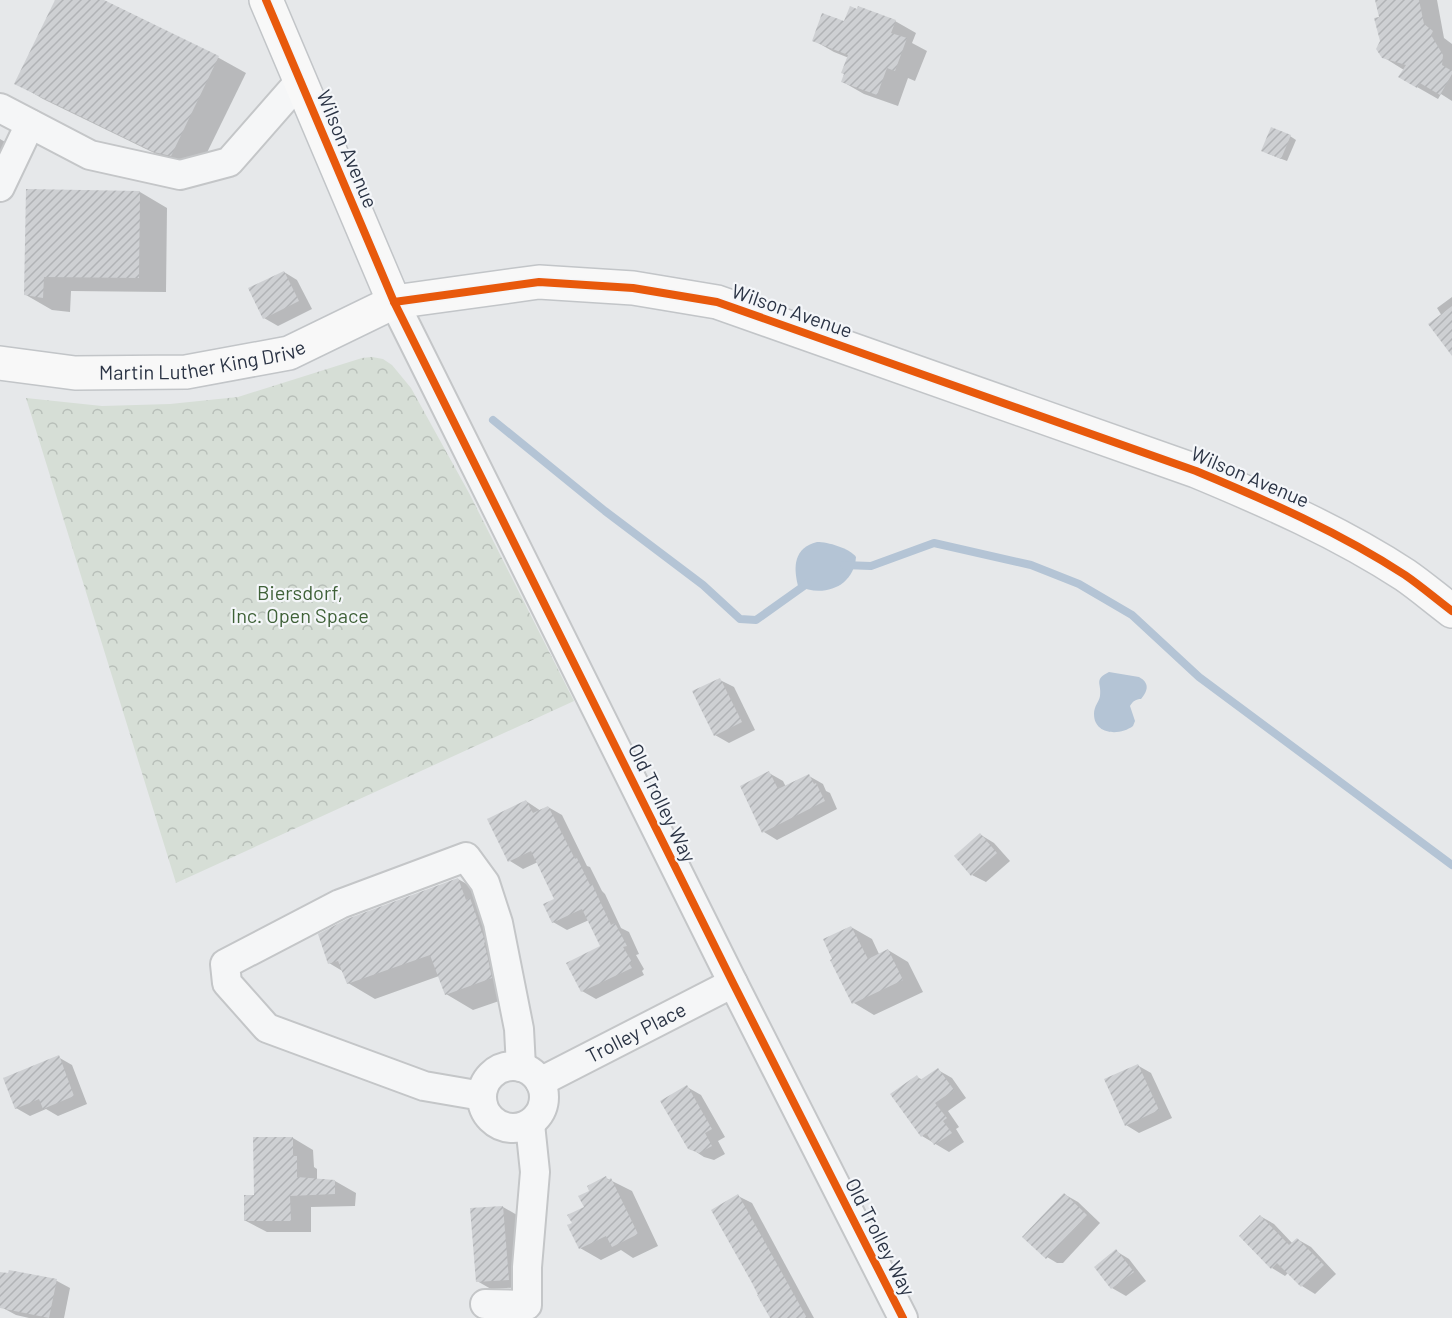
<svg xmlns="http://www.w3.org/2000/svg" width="1452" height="1318" viewBox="0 0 1452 1318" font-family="Barlow,sans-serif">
  <defs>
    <pattern id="park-crowns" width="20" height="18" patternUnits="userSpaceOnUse" patternTransform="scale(1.5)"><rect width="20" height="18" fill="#d6ded6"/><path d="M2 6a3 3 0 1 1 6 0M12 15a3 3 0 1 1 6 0" fill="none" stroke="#b8bfb9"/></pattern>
    <pattern id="building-hatch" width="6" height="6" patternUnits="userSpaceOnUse" patternTransform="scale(1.5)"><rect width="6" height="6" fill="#ced0d3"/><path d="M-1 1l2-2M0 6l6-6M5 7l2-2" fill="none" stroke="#b1b3b6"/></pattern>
  </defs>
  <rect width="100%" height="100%" fill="#e6e8ea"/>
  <polygon fill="url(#park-crowns)" points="372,357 383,359 392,365 411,388 469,493 574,701 176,883 26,398 102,406 170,404 238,397 362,358"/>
  <g fill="#b4c4d5">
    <path d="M817,542C828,542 849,548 856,557C854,587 823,598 798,586C793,566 794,548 817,542Z"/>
    <path d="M1109,672L1139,677C1150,683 1148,691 1141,699C1136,699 1133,701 1130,706L1135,721L1133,726C1120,736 1094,735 1094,714C1094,706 1099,702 1100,696C1102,683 1093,680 1109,672Z"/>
  </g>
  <g fill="#0003">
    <polygon points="57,0 101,0 219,58 246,73 198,171 183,167 43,99 16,83"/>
    <polygon points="1377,0 1437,0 1444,38 1452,44 1452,101 1441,94 1438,99 1417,87 1404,70 1383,57 1381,18"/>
    <polygon points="895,21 916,33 912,43 927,51 915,81 908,78 898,106 864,94 843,82 849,58 834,52 813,40 845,23"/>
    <polygon points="1290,136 1296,140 1287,161 1269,154"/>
    <polygon points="0,139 17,149 0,180"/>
    <polygon points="27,191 140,192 167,208 166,292 71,291 70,312 52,310 26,295"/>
    <polygon points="284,272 297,280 312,309 278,326 264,318"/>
    <polygon points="1452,297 1452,347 1442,316 1437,308"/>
    <polygon points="720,680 734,687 755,730 729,743 715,735"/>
    <polygon points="769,773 783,781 786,787 809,776 823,784 826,791 830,793 837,809 777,840 764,832"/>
    <polygon points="526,801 541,811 548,807 562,815 587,866 590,867 602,891 605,894 621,928 629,932 639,954 636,955 644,969 642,971 644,975 596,999 582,991 602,947 589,920 567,930 553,922 556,900 538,862 523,869 510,861 489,820"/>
    <polygon points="981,835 994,843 1010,861 986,882 972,875"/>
    <polygon points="458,879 486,895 519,994 473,1010 446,994 439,976 375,999 348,983 344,972 329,963"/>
    <polygon points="851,927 872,939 879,954 888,950 908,962 923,992 874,1015 854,1003"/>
    <polygon points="58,1057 72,1065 87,1104 58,1116 46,1109 30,1116 16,1108"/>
    <polygon points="1137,1065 1151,1073 1172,1118 1139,1133 1126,1125"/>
    <polygon points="938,1070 952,1078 966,1098 948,1111 959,1127 956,1129 964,1142 949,1152 922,1136 917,1077 923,1080"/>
    <polygon points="687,1087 701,1095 725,1137 718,1141 725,1154 714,1160 704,1157 690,1148"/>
    <polygon points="293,1138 313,1150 314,1167 317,1169 317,1180 335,1181 356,1193 355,1206 311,1207 311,1232 267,1232 246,1221 255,1197"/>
    <polygon points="606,1178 632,1191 658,1246 633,1258 621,1250 601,1260 580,1248 586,1208 591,1191"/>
    <polygon points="1064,1194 1078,1202 1100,1223 1063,1263 1057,1263 1042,1254"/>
    <polygon points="738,1196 752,1203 814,1318 772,1318"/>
    <polygon points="503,1207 517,1215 522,1287 491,1289 477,1281"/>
    <polygon points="1260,1216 1274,1224 1293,1244 1297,1239 1311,1247 1336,1274 1315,1294 1302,1286 1289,1272 1285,1276 1272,1268"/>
    <polygon points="1116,1251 1129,1259 1146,1281 1126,1296 1112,1288 1096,1267"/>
    <polygon points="0,1273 57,1281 70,1288 64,1318 29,1318 16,1315 3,1308 0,1304"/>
  </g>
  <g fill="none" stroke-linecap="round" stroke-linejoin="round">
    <g stroke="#b4c4d5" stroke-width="8">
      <polyline points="493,420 605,511 703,585 740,619 756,620 808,583"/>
      <polyline points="844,565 871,566 934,543 1031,565 1079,584 1132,615 1199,677 1452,865"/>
    </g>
  </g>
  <g fill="url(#building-hatch)">
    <polygon points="55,0 104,0 219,56 171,156 154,152 14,84"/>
    <polygon points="1375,0 1419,0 1424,24 1433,31 1431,35 1443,55 1442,65 1452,71 1452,74 1440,95 1420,83 1417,88 1398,77 1406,65 1382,58 1376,49 1380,41 1374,18 1379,17"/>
    <polygon points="850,6 857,9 858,6 896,20 891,33 907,38 895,71 887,68 877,95 841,82 844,74 841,73 848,55 812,41 822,13 844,21"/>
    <polygon points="1271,127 1291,135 1281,159 1261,151"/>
    <polygon points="26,189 140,191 139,278 44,277 43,298 24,295"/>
    <polygon points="284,271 299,301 263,319 248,288"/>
    <polygon points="1452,306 1452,356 1428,324"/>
    <polygon points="720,678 742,722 714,736 692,691"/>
    <polygon points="769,771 778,789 809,774 814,784 816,783 825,801 762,833 740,786"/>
    <polygon points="526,800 533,813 548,806 575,859 577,858 590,885 592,884 611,925 615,923 627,946 623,947 632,962 629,963 632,968 581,992 566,963 600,946 582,909 552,923 543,904 554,899 531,851 508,862 487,819"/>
    <polygon points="980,833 997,853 971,876 954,856"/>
    <polygon points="458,878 466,900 470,898 484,938 485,942 484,943 487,954 492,978 445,995 430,955 347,984 338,961 328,964 318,934 347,919"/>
    <polygon points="851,926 868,959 888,949 903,980 852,1004 830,960 832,959 823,939"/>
    <polygon points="59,1055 74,1096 43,1109 39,1099 15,1109 3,1078"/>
    <polygon points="1138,1064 1159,1110 1125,1126 1104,1079"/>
    <polygon points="938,1068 954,1090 935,1103 947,1118 943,1121 952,1133 934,1145 926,1133 921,1137 890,1094 917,1075 920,1080"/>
    <polygon points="687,1085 712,1129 705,1133 712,1146 699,1153 688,1149 660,1101"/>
    <polygon points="253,1137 293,1137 293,1156 297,1156 297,1177 335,1180 335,1194 290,1196 291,1221 244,1221 244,1195 254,1195"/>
    <polygon points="606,1176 608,1180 611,1178 638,1234 612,1247 606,1236 579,1249 567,1225 572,1223 567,1215 584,1207 578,1196 589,1191 587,1186"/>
    <polygon points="1064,1193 1087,1215 1046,1259 1022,1237"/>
    <polygon points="738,1194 762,1237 807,1318 770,1318 757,1295 758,1295 752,1283 711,1210"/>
    <polygon points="503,1206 509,1280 476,1282 470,1208"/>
    <polygon points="1260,1215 1289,1245 1297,1238 1324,1265 1301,1287 1277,1263 1271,1269 1239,1236"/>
    <polygon points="1116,1249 1134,1272 1111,1289 1094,1267"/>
    <polygon points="9,1270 57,1279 49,1318 0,1308 0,1272 8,1273"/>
  </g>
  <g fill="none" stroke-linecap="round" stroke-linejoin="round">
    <defs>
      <g id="minor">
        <polyline points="0,108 90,155 180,175 229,162 300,81"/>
        <polyline points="0,187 30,124"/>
        <polyline points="394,302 733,983 903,1318"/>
        <circle cx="513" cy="1097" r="31"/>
        <path id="s1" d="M540,1082L733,983"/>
        <polyline points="482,1096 424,1086 267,1028 227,983 225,964 340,904 466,857 485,883 498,923 519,1029 521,1067"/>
        <polyline points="485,1304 527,1305 527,1267 535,1172 530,1124"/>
      </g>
      <g id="major">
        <polyline points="266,0 394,302"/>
        <path id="s2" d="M0,363L75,373L186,372L289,353L394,302L539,282L633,288L717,302L1196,471C1268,501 1339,532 1405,575C1421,586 1436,599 1452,611"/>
      </g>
    </defs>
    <use href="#minor" stroke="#c4c6c8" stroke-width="32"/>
    <use href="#major" stroke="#c2c5c8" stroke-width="36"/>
    <use href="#minor" stroke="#f5f6f7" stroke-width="28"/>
    <use href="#major" stroke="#f8f8f8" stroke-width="33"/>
    <defs>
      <g id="cycleway">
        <polyline points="266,0 394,302 733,983 903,1318"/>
        <path d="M394,302L539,282L633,288L717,302L1196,471C1268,501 1339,532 1405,575C1421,586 1436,599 1452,611"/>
      </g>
    </defs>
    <use href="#cycleway" stroke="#f4f6f9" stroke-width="11"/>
    <use href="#cycleway" stroke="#e8590c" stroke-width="8"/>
  </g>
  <g text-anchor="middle" stroke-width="4.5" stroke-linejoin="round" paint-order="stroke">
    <g font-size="20" fill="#2b3445" stroke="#f4f6f9">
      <text transform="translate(347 149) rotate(67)" y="7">Wilson Avenue</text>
      <text transform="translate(792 311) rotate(19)" y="7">Wilson Avenue</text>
      <text dy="7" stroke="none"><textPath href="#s2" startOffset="204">Martin Luther King Drive</textPath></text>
      <text transform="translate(1250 477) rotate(23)" y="7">Wilson Avenue</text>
      <text transform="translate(662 803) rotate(64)" y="7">Old Trolley Way</text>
      <text dy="7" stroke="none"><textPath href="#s1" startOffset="108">Trolley Place</textPath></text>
      <text transform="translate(880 1237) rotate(63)" y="7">Old Trolley Way</text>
    </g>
    <g font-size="20" fill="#3f6138" stroke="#f4f6f9">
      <text x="300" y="600">Biersdorf,<tspan x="300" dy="23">Inc. Open Space</tspan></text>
    </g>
  </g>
</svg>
